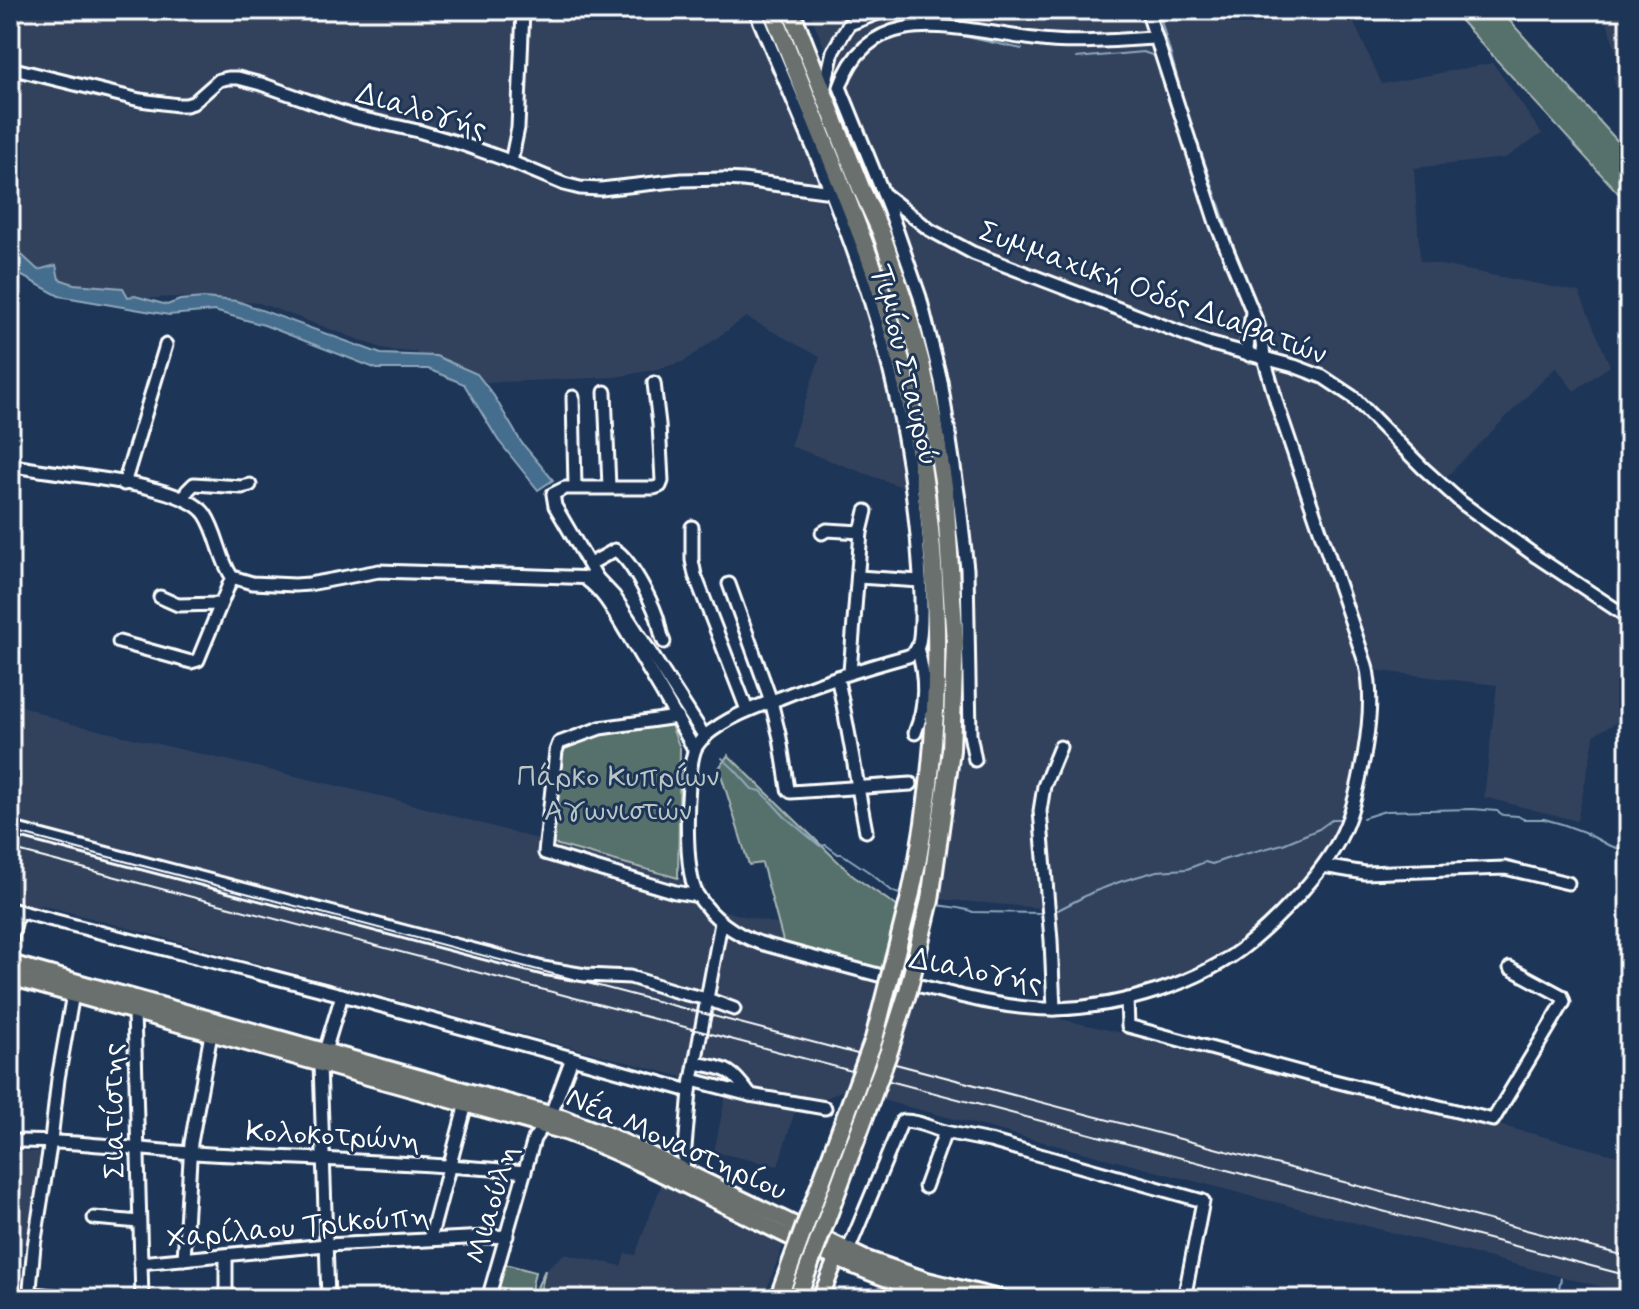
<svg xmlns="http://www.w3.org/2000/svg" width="1639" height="1309" viewBox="0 0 1639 1309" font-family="Mynerve,sans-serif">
  <rect width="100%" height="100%" fill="#1d3557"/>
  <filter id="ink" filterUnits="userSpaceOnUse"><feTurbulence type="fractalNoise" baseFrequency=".0125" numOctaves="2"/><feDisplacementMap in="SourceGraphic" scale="16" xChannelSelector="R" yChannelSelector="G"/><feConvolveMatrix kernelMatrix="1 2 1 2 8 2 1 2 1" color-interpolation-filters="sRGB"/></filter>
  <g filter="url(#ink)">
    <g fill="#31425d">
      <polygon points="27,10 749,10 820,182 817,187 756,178 619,183 595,177 579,183 479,144 358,113 259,77 237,72 223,73 212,76 194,96 180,100 129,98 10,69 10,33"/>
      <polygon points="809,10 1348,10 1382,84 1493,63 1542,134 1505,158 1414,168 1420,261 1579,292 1610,366 1574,391 1556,367 1442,481 1400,439 1357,392 1307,361 1187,331 1100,300 970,246 931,224 885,187 840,87"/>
      <polygon points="1603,10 1629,10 1629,125 1625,125 1613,75 1623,73"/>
      <polygon points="10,75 128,102 135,109 178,108 185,114 227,87 238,86 297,103 328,116 344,121 430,138 567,191 580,194 598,195 668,187 723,184 783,190 822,197 858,286 877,344 890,395 905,488 790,446 820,357 746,317 685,361 658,369 615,377 483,383 418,357 417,352 387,350 259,303 176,297 131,299 70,288 36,268 10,245"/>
      <polygon points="902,215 937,242 960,255 996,271 1213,352 1255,362 1261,371 1340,609 1363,680 1365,692 1364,724 1353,786 1347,806 1331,845 1305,883 1278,912 1244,942 1200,967 1149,987 1104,999 1059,1006 1053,909 938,899 958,767 974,740 976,627 973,560 952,403 943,364 931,319 897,219"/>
      <polygon points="1286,368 1319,381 1346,400 1439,490 1525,556 1629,626 1629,716 1595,734 1577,821 1484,797 1497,685 1372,670 1275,381 1277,373"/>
      <polygon points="10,701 64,722 389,798 706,886 701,905 816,934 879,978 1303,1074 1629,1159 1629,1294 843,1090 794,1114 778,1166 714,1152 727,1089 42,905 10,914"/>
      <polygon points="10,1151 43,1152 30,1246 10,1244"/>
      <polygon points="663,1180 785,1241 763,1299 539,1299 545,1270 564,1254 621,1266 625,1253 635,1255"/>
    </g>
    <g fill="#566f6c" stroke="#aab7b6" stroke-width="2">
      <polygon points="1451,10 1500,10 1629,154 1629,205"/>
      <polygon points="670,723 680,748 678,878 551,843 561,744 612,729"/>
      <polygon points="728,755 853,876 898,907 880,975 786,952 762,863 749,865 719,768"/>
      <polygon points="505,1264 535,1272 530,1295 535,1292 545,1270 539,1299 493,1299 496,1288 516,1298 527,1295 499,1287"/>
    </g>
    <polygon fill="#456d8d" stroke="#8fa7bb" stroke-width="2" points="10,244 38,270 56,265 59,279 74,284 123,288 128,297 135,296 167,305 180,300 204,298 237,301 381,354 436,356 477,374 494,396 521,442 553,480 538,490 498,440 464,384 428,369 377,369 264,325 214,311 169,315 59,296 22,276 10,264"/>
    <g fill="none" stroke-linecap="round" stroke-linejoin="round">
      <g stroke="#8fa7bb" stroke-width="2">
        <polyline points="1158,10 1189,118"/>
        <polyline points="944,32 1022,49"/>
        <polyline points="866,55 887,40"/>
        <polyline points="1076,58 1143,52 1155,56"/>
        <polyline points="1167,97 1204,205"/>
        <polyline points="1194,131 1240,265"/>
        <polyline points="722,758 734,769 752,789 761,791 785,817 820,846 826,845 838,854 842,854 869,872 892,891 904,896"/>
        <polyline points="1363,818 1385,811 1473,809 1497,811 1503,815 1518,816 1523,819 1544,819 1562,824 1584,832 1608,845 1629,852"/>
        <path d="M937,905C949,907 962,907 973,912L1043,913"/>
        <polyline points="1058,910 1093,892 1122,881 1157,871 1187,869 1205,862 1212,864 1226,859 1283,844 1319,829 1333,819 1342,819"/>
        <polyline points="1557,1299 1561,1278"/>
      </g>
      <defs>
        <g id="minor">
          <path d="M755,10C797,112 845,214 876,320C901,404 915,489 920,576C921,590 923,638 917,649C914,654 912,654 908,656C864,668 822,681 780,698C753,708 726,718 704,737C700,741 696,745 694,752C686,778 683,874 698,896C714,920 734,934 760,943C811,957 862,971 913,984C959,996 1008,1010 1056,1009C1120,1007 1200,984 1249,943C1265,930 1280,915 1293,901C1313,880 1331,858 1343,832C1354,808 1359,781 1364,756C1369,727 1373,694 1366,665L1278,407L1264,358L1263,347L1258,325L1216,223L1147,10"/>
          <polyline points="10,18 16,10"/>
          <polyline points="10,68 140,100 178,105 186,105 193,103 219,80 228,78 238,78 261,84 355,117 418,131 462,144 504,159 564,184 580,188 601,189 682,180 723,179 743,180 832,192"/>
          <polyline points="824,90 833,51 849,24 886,10"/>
          <polyline points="511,162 518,128 523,10"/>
          <polyline points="883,193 930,230 973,253 1208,343 1294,366 1323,377 1353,397 1423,468 1462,503 1537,557 1629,618"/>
          <polyline points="1249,355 1247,348 1252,312"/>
          <polyline points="605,392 609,487"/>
          <polyline points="573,397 575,487"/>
          <path d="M10,465C52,475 181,481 205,514C218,533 219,558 232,577L252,583L295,585L309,584L379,571L597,578L614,596L705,737"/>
          <polyline points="124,484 166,345"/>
          <polyline points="185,499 187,491 194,484 242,487 250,485"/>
          <polyline points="692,527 692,560 695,575 747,710"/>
          <polyline points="822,533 827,530 861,532"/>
          <path d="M590,564L615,550C630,558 651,600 657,617C660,626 660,634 664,642"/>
          <polyline points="858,577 920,581"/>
          <polyline points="597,578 555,506 553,494 565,488 654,488 660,486 662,481 659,424 654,383"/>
          <path d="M587,580C605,593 616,616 628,635C651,673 673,711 694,749"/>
          <polyline points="729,584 771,701 780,738 788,789 791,792 911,784"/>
          <polyline points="160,597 178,605 220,604"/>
          <polyline points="119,642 191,662 198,660 232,577"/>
          <polyline points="850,672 861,532 866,511"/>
          <path d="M837,677C849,728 856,780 866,831"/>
          <polyline points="677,717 600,728 559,743 556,751 545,853 675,892 698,896"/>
          <path d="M915,733C926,706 926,676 917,648"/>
          <path d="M975,760L970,734L967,569L960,506L941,381L920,297L889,208L840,87C870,0 956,29 1034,39C1074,45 1115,40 1156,38"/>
          <polyline points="10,828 543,968 585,975 630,977 678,992 707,999 734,1009"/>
          <polyline points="1323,866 1365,873 1505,868 1568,883"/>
          <polyline points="10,909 342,995 572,1058"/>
          <polyline points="10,945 18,911"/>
          <polyline points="1127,999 1128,1026 1314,1076 1493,1120 1564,1002 1562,996 1510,968"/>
          <polyline points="137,1004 134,1012 142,1299"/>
          <polyline points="1054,1009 1051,940 1040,811 1044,786 1060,747"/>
          <polyline points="325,1051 342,995"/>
          <path d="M695,1063C727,1069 731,1068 750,1095L825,1108"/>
          <polyline points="320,1064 328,1299"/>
          <polyline points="692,1080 750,1095"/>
          <polyline points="945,1132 990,1141 1203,1201 1184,1299"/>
          <path d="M10,1141C71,1140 131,1149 192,1153C303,1159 414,1162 525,1172"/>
          <polyline points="683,1170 690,1091"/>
          <polyline points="94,1218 139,1222"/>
          <polyline points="430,1239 466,1104"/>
          <path d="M848,1251L902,1121C916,1120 931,1128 945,1132L925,1187"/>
          <polyline points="226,1255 226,1299"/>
          <polyline points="184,1259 191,1143 211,1034"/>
          <polyline points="140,1263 326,1245 507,1236"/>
          <polyline points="10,1292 87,1299"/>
          <polyline points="29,1299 34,1246 51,1140 58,1079 73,994"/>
          <polyline points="488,1299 534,1139 551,1114 572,1058 690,1091 721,923"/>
        </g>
        <g id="major">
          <polyline points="10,963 564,1118 608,1135 647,1153 864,1258 927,1280 1003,1299"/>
          <path d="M10,977L565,1132C697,1181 815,1265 952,1299"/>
          <polyline points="820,1299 836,1259"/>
        </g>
        <g id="highway">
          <path d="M772,10C796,70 820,130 844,191C860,232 877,274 889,316C942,498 952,708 911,893"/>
          <polyline points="791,10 861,188 881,232 903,298 921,363 934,424 945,493 955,642 951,750 930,900"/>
        </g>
      </defs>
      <use href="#minor" stroke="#fff" stroke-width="17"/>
      <use href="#major" stroke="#fff" stroke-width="20"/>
      <use href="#highway" stroke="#fff" stroke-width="22"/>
      <use href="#minor" stroke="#1d3557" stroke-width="11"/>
      <use href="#major" stroke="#6b706d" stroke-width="14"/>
      <use href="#highway" stroke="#6b706d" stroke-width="16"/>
      <g stroke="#fff" stroke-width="2">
        <polyline points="10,831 1629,1257"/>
        <polyline points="10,849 1629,1276"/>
      </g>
      <defs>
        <g id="highway-bridge">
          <polyline points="778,1299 874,1039 911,893"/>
          <polyline points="797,1299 889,1051 908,991 930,900"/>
        </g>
      </defs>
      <use href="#highway-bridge" stroke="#fff" stroke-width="22" stroke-linecap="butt"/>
      <use href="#highway-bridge" stroke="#6b706d" stroke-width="16"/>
    </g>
  </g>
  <g text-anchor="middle" stroke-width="6" stroke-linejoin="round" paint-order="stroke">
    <g font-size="30" fill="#fff" stroke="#1d3557">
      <text transform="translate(422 110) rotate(16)" y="10">Διαλογής</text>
      <text transform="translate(1153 292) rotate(20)" y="10">Συμμαχική Οδός Διαβατών</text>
      <text transform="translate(906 365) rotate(76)" y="10">Τιμίου Σταυρού</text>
      <text transform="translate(976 970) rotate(11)" y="10">Διαλογής</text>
      <text transform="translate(113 1111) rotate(-91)" y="10">Σιατίστης</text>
      <text transform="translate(333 1135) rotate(3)" y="10">Κολοκοτρώνη</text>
      <text transform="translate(677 1143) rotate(24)" y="10">Νέα Μοναστηρίου</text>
      <text transform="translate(491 1204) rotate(-74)" y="10">Μιαούλη</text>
      <text transform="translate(298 1226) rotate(-5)" y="10">Χαρίλαου Τρικούπη</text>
    </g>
    <g font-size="30" fill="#bbc5c4" stroke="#1d3557">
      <text x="618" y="786">Πάρκο Κυπρίων<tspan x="618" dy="34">Αγωνιστών</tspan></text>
    </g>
  </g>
  <rect width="1639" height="1309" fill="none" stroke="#1d3557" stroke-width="40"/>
  <rect x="20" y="20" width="1599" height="1269" fill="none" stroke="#fff" stroke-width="3" filter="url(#ink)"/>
</svg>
